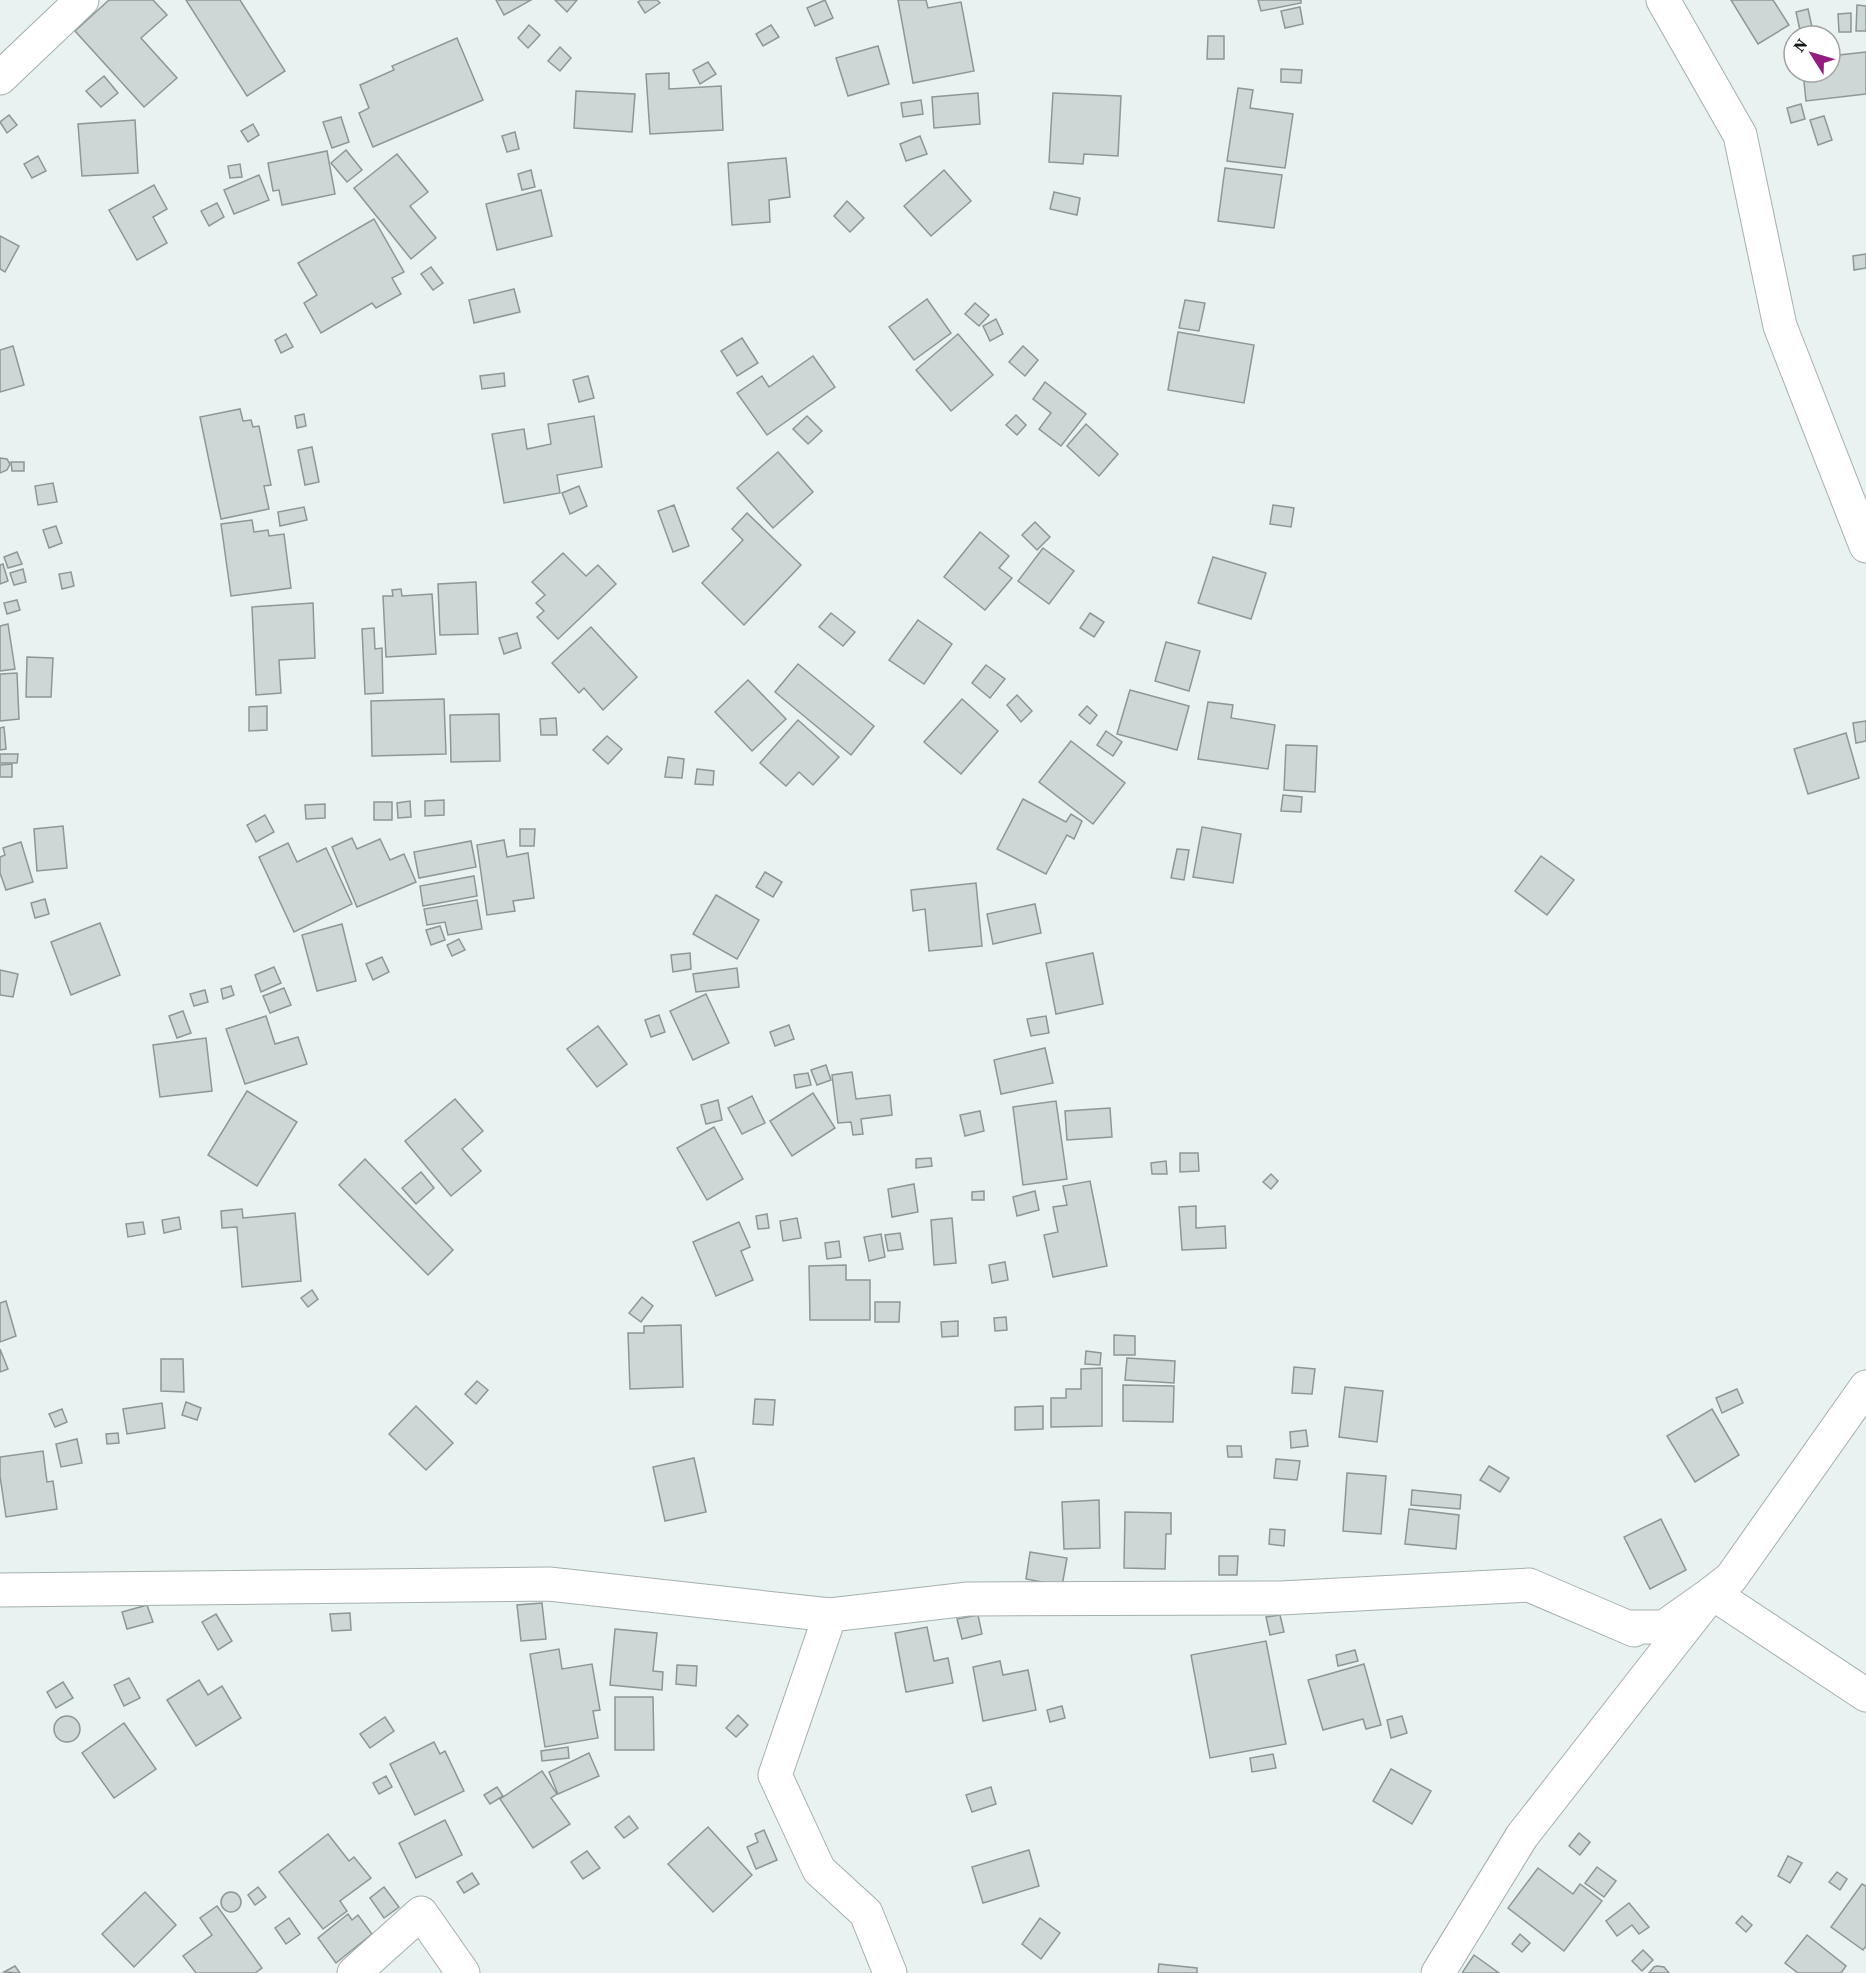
<svg xmlns="http://www.w3.org/2000/svg" width="1866" height="1973" viewBox="0 0 1866 1973" font-family="'Source Serif 4',serif">
  <rect width="100%" height="100%" fill="#e8f3f1"/>
  <g fill="#ccd7d6" stroke="#8d9796" stroke-width="1.5">
    <polygon points="109,0 153,0 167,15 141,38 177,78 144,107 75,31"/>
    <polygon points="186,0 240,0 285,71 247,96"/>
    <polygon points="496,0 531,0 504,15"/>
    <polygon points="555,0 577,0 567,12"/>
    <polygon points="641,0 657,0 660,3 645,13 638,2"/>
    <polygon points="825,0 833,18 815,26 807,8"/>
    <polygon points="898,0 926,0 928,8 961,2 974,71 913,83"/>
    <polygon points="1258,0 1301,0 1301,3 1261,11"/>
    <polygon points="1731,0 1773,0 1789,25 1758,44"/>
    <polygon points="1857,5 1866,6 1866,31 1856,31"/>
    <polygon points="1300,7 1303,24 1285,28 1281,11"/>
    <polygon points="1808,9 1812,27 1800,30 1796,12"/>
    <polygon points="1851,13 1851,32 1839,32 1838,14"/>
    <polygon points="529,25 540,35 528,48 518,38"/>
    <polygon points="771,25 779,37 763,46 756,34"/>
    <polygon points="1208,36 1224,36 1224,59 1207,59"/>
    <polygon points="457,38 483,100 373,147 359,113 369,108 360,85 394,70 392,66"/>
    <polygon points="878,46 889,84 848,96 836,58"/>
    <polygon points="560,47 571,58 560,71 548,61"/>
    <polygon points="1866,52 1866,94 1806,101 1803,72 1830,72 1830,56"/>
    <polygon points="708,62 716,74 700,84 693,70"/>
    <polygon points="1281,69 1302,70 1301,83 1281,82"/>
    <polygon points="669,73 669,89 721,86 723,130 650,134 646,74"/>
    <polygon points="104,76 118,93 101,107 86,91"/>
    <polygon points="1238,88 1253,90 1250,108 1293,114 1285,168 1227,161"/>
    <polygon points="576,91 635,94 632,132 574,128"/>
    <polygon points="978,93 980,124 934,128 932,97"/>
    <polygon points="1053,93 1121,96 1118,156 1084,154 1083,164 1049,162"/>
    <polygon points="921,100 923,114 903,117 901,103"/>
    <polygon points="1801,104 1805,119 1791,123 1787,108"/>
    <polygon points="9,115 17,125 7,133 0,122"/>
    <polygon points="1824,116 1832,140 1818,145 1810,120"/>
    <polygon points="341,117 349,142 332,148 323,122"/>
    <polygon points="135,120 138,173 82,176 78,124"/>
    <polygon points="253,124 259,135 248,142 241,131"/>
    <polygon points="515,132 519,149 507,152 502,136"/>
    <polygon points="920,136 927,154 906,161 900,144"/>
    <polygon points="346,150 362,170 347,182 331,163"/>
    <polygon points="327,151 335,194 282,205 279,190 273,191 268,163"/>
    <polygon points="397,154 428,192 410,206 436,238 411,259 354,188"/>
    <polygon points="38,156 46,171 32,178 24,164"/>
    <polygon points="786,158 790,197 769,200 770,222 732,225 728,163"/>
    <polygon points="240,164 242,177 230,178 228,166"/>
    <polygon points="1225,168 1282,175 1274,228 1218,221"/>
    <polygon points="531,170 535,187 522,190 518,174"/>
    <polygon points="944,170 971,201 931,236 904,206"/>
    <polygon points="259,175 269,200 234,214 224,190"/>
    <polygon points="154,185 167,209 153,217 167,243 137,260 109,210"/>
    <polygon points="541,190 552,236 497,250 486,204"/>
    <polygon points="1054,192 1080,198 1077,215 1050,209"/>
    <polygon points="847,201 864,218 850,232 834,216"/>
    <polygon points="217,203 224,217 209,226 201,211"/>
    <polygon points="374,219 404,272 392,278 401,294 376,308 372,303 321,333 304,303 317,295 298,263"/>
    <polygon points="0,236 19,246 5,272 0,269"/>
    <polygon points="1866,254 1866,268 1854,270 1853,256"/>
    <polygon points="431,267 443,283 433,290 421,274"/>
    <polygon points="514,289 520,312 474,323 469,300"/>
    <polygon points="927,299 951,333 914,360 889,327"/>
    <polygon points="1185,300 1205,303 1199,331 1179,328"/>
    <polygon points="975,303 989,315 979,326 965,314"/>
    <polygon points="996,319 1003,334 990,341 983,326"/>
    <polygon points="1178,332 1254,345 1244,403 1168,390"/>
    <polygon points="286,334 293,347 281,353 275,340"/>
    <polygon points="958,334 993,375 951,411 916,370"/>
    <polygon points="742,338 758,363 737,376 721,351"/>
    <polygon points="13,346 24,385 0,392 0,350"/>
    <polygon points="1023,346 1038,360 1025,376 1009,362"/>
    <polygon points="813,356 835,387 767,435 737,393 762,376 769,387"/>
    <polygon points="504,373 505,386 482,389 480,376"/>
    <polygon points="588,376 594,398 579,402 573,380"/>
    <polygon points="1045,382 1086,414 1061,446 1039,429 1051,413 1033,399"/>
    <polygon points="240,409 243,421 251,420 253,427 259,426 271,485 264,486 269,509 221,519 200,417"/>
    <polygon points="304,414 306,426 297,428 295,416"/>
    <polygon points="1016,415 1026,425 1017,435 1006,425"/>
    <polygon points="594,416 602,467 557,475 560,493 504,503 492,434 524,429 527,449 551,444 548,424"/>
    <polygon points="807,416 822,431 808,444 793,429"/>
    <polygon points="1086,424 1118,454 1099,476 1067,446"/>
    <polygon points="312,447 319,482 305,485 298,450"/>
    <polygon points="778,452 813,492 773,528 737,488"/>
    <polygon points="0,458 7,459 10,464 7,470 0,473"/>
    <polygon points="11,462 24,462 24,471 12,471"/>
    <polygon points="53,483 57,502 38,505 35,486"/>
    <polygon points="579,486 587,506 570,514 562,493"/>
    <polygon points="674,505 689,546 673,552 658,511"/>
    <polygon points="1273,505 1294,508 1291,527 1270,524"/>
    <polygon points="304,507 307,520 280,526 278,512"/>
    <polygon points="747,513 801,565 744,625 702,583 743,540 732,529"/>
    <polygon points="252,520 254,532 268,530 269,536 284,534 291,588 231,596 221,524"/>
    <polygon points="1035,522 1050,537 1037,550 1022,535"/>
    <polygon points="56,526 62,543 49,548 43,530"/>
    <polygon points="980,532 1009,556 999,568 1012,578 985,610 944,577"/>
    <polygon points="1043,548 1074,571 1049,604 1018,581"/>
    <polygon points="17,552 22,564 8,568 4,557"/>
    <polygon points="563,553 586,576 598,565 616,584 558,639 537,617 544,611 536,603 545,595 532,582"/>
    <polygon points="1213,557 1266,573 1251,619 1198,603"/>
    <polygon points="3,564 8,581 0,584 0,565"/>
    <polygon points="23,569 26,582 14,585 10,573"/>
    <polygon points="71,572 74,586 62,589 59,574"/>
    <polygon points="476,582 478,634 440,635 438,584"/>
    <polygon points="401,589 402,596 432,594 436,654 386,657 383,596 393,596 392,590"/>
    <polygon points="17,600 20,610 7,614 4,603"/>
    <polygon points="313,603 315,658 279,660 281,693 256,695 252,607"/>
    <polygon points="831,613 855,632 843,646 819,627"/>
    <polygon points="1090,613 1104,622 1094,637 1080,628"/>
    <polygon points="918,620 952,644 924,684 889,660"/>
    <polygon points="8,624 15,669 0,671 0,626"/>
    <polygon points="591,627 637,677 603,710 584,688 579,693 552,663"/>
    <polygon points="374,628 375,649 382,648 383,693 365,694 362,629"/>
    <polygon points="517,633 521,648 504,654 499,638"/>
    <polygon points="1166,642 1200,651 1189,691 1155,681"/>
    <polygon points="27,657 53,658 51,697 26,697"/>
    <polygon points="798,664 874,726 851,755 775,692"/>
    <polygon points="986,665 1005,679 990,698 972,683"/>
    <polygon points="17,673 19,719 0,721 0,674"/>
    <polygon points="748,680 786,719 752,751 715,712"/>
    <polygon points="1130,690 1189,706 1177,750 1117,734"/>
    <polygon points="1017,695 1032,711 1021,722 1007,705"/>
    <polygon points="444,699 446,754 372,756 371,701"/>
    <polygon points="962,699 998,731 961,774 924,742"/>
    <polygon points="1208,702 1233,705 1231,718 1275,725 1268,769 1198,759"/>
    <polygon points="267,706 267,730 249,731 249,707"/>
    <polygon points="1087,706 1097,715 1090,724 1079,715"/>
    <polygon points="499,714 500,761 451,762 450,715"/>
    <polygon points="556,718 557,735 541,735 540,719"/>
    <polygon points="798,720 839,757 813,785 799,772 786,786 760,763"/>
    <polygon points="1866,721 1866,741 1856,743 1853,723"/>
    <polygon points="4,727 6,749 0,750 0,728"/>
    <polygon points="1106,731 1122,742 1113,756 1097,745"/>
    <polygon points="1846,733 1859,778 1808,794 1794,749"/>
    <polygon points="607,736 622,749 608,764 593,750"/>
    <polygon points="1071,741 1125,783 1093,824 1039,782"/>
    <polygon points="1286,745 1317,746 1315,792 1284,790"/>
    <polygon points="0,754 18,754 17,763 0,763"/>
    <polygon points="668,757 684,759 682,778 665,777"/>
    <polygon points="12,764 12,777 0,777 0,765"/>
    <polygon points="697,769 714,771 713,785 695,784"/>
    <polygon points="1283,795 1302,797 1301,812 1281,811"/>
    <polygon points="1023,799 1066,822 1071,814 1082,821 1074,839 1067,835 1046,874 997,849"/>
    <polygon points="444,800 444,815 425,816 425,801"/>
    <polygon points="410,801 411,817 398,818 397,803"/>
    <rect x="374" y="802" width="18" height="18"/>
    <polygon points="325,804 325,818 306,819 305,805"/>
    <polygon points="265,815 274,832 256,842 247,825"/>
    <polygon points="63,826 67,868 37,871 34,829"/>
    <polygon points="1202,827 1241,834 1233,883 1193,877"/>
    <polygon points="520,829 535,829 534,846 520,846"/>
    <polygon points="352,838 357,849 380,839 390,860 404,854 416,882 357,907 332,847"/>
    <polygon points="504,840 507,857 528,853 534,898 513,901 515,911 487,915 477,845"/>
    <polygon points="471,841 476,867 419,878 414,852"/>
    <polygon points="21,842 33,882 6,890 0,873 0,857 5,855 3,848"/>
    <polygon points="288,843 297,862 326,848 352,904 294,932 259,857"/>
    <polygon points="1177,849 1189,850 1184,880 1171,878"/>
    <polygon points="1541,856 1574,880 1547,915 1515,891"/>
    <polygon points="765,872 782,882 773,897 756,887"/>
    <polygon points="474,876 477,896 423,906 420,886"/>
    <polygon points="976,883 982,946 929,951 925,909 913,911 911,890"/>
    <polygon points="716,895 759,920 737,959 693,934"/>
    <polygon points="45,899 49,914 35,918 31,903"/>
    <polygon points="477,900 482,929 448,935 445,922 427,925 424,909"/>
    <polygon points="1035,904 1041,933 993,944 987,914"/>
    <polygon points="100,923 120,975 71,995 51,942"/>
    <polygon points="342,924 356,981 317,991 302,935"/>
    <polygon points="440,926 445,940 431,945 426,930"/>
    <polygon points="459,939 465,950 452,956 447,945"/>
    <polygon points="690,953 691,969 673,972 671,955"/>
    <polygon points="1093,953 1103,1004 1056,1014 1046,963"/>
    <polygon points="382,957 389,972 373,980 366,964"/>
    <polygon points="274,967 281,983 261,992 255,975"/>
    <polygon points="737,968 739,987 696,992 693,974"/>
    <polygon points="0,970 18,974 13,997 0,995"/>
    <polygon points="231,986 234,995 223,999 221,989"/>
    <polygon points="284,988 291,1005 270,1013 263,996"/>
    <polygon points="205,990 208,1002 194,1006 190,994"/>
    <polygon points="706,994 729,1043 693,1060 670,1011"/>
    <polygon points="183,1011 191,1033 177,1038 169,1016"/>
    <polygon points="659,1015 665,1032 651,1037 645,1020"/>
    <polygon points="266,1016 275,1044 298,1037 307,1064 245,1084 226,1029"/>
    <polygon points="1046,1016 1049,1033 1031,1036 1027,1019"/>
    <polygon points="789,1025 794,1039 775,1046 770,1032"/>
    <polygon points="598,1026 627,1064 597,1087 567,1049"/>
    <polygon points="206,1038 212,1091 160,1097 153,1045"/>
    <polygon points="1045,1048 1053,1083 1001,1094 994,1060"/>
    <polygon points="826,1065 831,1080 817,1085 811,1070"/>
    <polygon points="852,1072 856,1099 890,1095 892,1115 861,1119 863,1134 853,1135 851,1122 838,1123 832,1075"/>
    <polygon points="808,1073 811,1085 796,1088 794,1075"/>
    <polygon points="247,1091 297,1122 257,1186 208,1155"/>
    <polygon points="813,1093 835,1128 792,1156 770,1121"/>
    <polygon points="752,1096 765,1123 742,1134 728,1108"/>
    <polygon points="455,1099 483,1131 462,1149 481,1171 451,1196 405,1141"/>
    <polygon points="718,1100 722,1120 706,1124 701,1105"/>
    <polygon points="1056,1101 1067,1179 1023,1185 1013,1107"/>
    <polygon points="1110,1108 1112,1137 1067,1140 1065,1111"/>
    <polygon points="980,1111 984,1131 965,1136 960,1115"/>
    <polygon points="714,1127 743,1179 707,1200 677,1148"/>
    <polygon points="1180,1153 1198,1153 1199,1171 1180,1172"/>
    <polygon points="931,1158 932,1166 916,1168 916,1159"/>
    <polygon points="365,1159 453,1250 428,1275 339,1185"/>
    <polygon points="1166,1161 1167,1174 1152,1174 1151,1163"/>
    <polygon points="421,1172 434,1188 416,1204 402,1188"/>
    <polygon points="1271,1174 1278,1181 1271,1189 1263,1182"/>
    <polygon points="1090,1181 1107,1266 1053,1277 1044,1235 1058,1232 1053,1207 1067,1205 1063,1186"/>
    <polygon points="914,1184 918,1212 892,1217 888,1189"/>
    <polygon points="984,1191 984,1200 972,1200 972,1192"/>
    <polygon points="1035,1191 1039,1210 1017,1216 1013,1197"/>
    <polygon points="1196,1206 1196,1228 1225,1226 1226,1248 1182,1250 1179,1207"/>
    <polygon points="242,1209 243,1218 295,1213 301,1281 242,1287 237,1227 222,1228 221,1211"/>
    <polygon points="767,1214 769,1228 758,1229 756,1216"/>
    <polygon points="179,1217 181,1229 164,1233 162,1220"/>
    <polygon points="797,1218 801,1238 783,1241 780,1221"/>
    <polygon points="952,1218 956,1263 934,1265 931,1220"/>
    <polygon points="143,1222 145,1234 128,1237 126,1224"/>
    <polygon points="739,1222 750,1247 741,1251 753,1280 716,1296 693,1242"/>
    <polygon points="900,1233 903,1249 888,1251 885,1235"/>
    <polygon points="881,1234 885,1257 869,1261 864,1237"/>
    <polygon points="839,1241 841,1257 827,1259 825,1243"/>
    <polygon points="1005,1262 1008,1280 992,1283 989,1265"/>
    <polygon points="846,1265 846,1280 870,1280 870,1320 810,1320 809,1266"/>
    <polygon points="312,1290 318,1299 308,1307 301,1298"/>
    <polygon points="642,1297 653,1306 641,1322 629,1313"/>
    <polygon points="6,1301 16,1336 0,1342 0,1303"/>
    <polygon points="875,1302 900,1302 899,1322 875,1322"/>
    <polygon points="1006,1317 1007,1330 995,1331 994,1318"/>
    <polygon points="958,1321 958,1336 942,1337 941,1322"/>
    <polygon points="681,1325 683,1387 630,1389 628,1333 644,1333 644,1326"/>
    <polygon points="1114,1335 1135,1336 1135,1355 1114,1355"/>
    <polygon points="0,1349 8,1369 0,1372"/>
    <polygon points="1086,1351 1101,1353 1100,1365 1085,1364"/>
    <polygon points="1127,1358 1175,1361 1174,1383 1125,1380"/>
    <polygon points="161,1359 183,1359 184,1392 161,1391"/>
    <polygon points="1294,1367 1315,1369 1312,1394 1292,1393"/>
    <polygon points="1102,1368 1102,1426 1051,1427 1051,1398 1066,1398 1066,1389 1081,1389 1081,1369"/>
    <polygon points="477,1381 488,1390 476,1404 465,1394"/>
    <polygon points="1123,1385 1174,1386 1173,1422 1123,1421"/>
    <polygon points="1345,1387 1383,1391 1377,1442 1339,1437"/>
    <polygon points="1737,1389 1743,1403 1722,1413 1716,1398"/>
    <polygon points="755,1399 775,1400 773,1425 753,1424"/>
    <polygon points="186,1402 201,1408 197,1420 182,1415"/>
    <polygon points="162,1403 165,1428 127,1434 123,1409"/>
    <polygon points="416,1406 453,1443 426,1470 389,1434"/>
    <polygon points="1043,1406 1043,1429 1015,1430 1015,1407"/>
    <polygon points="62,1409 67,1422 55,1427 49,1414"/>
    <polygon points="1712,1409 1739,1455 1695,1482 1667,1436"/>
    <polygon points="1306,1430 1308,1446 1291,1448 1290,1432"/>
    <polygon points="118,1433 119,1443 107,1444 106,1434"/>
    <polygon points="77,1439 82,1463 61,1467 56,1444"/>
    <polygon points="1227,1446 1241,1446 1242,1457 1228,1457"/>
    <polygon points="43,1451 47,1482 53,1481 57,1509 6,1517 0,1476 0,1457"/>
    <polygon points="694,1458 706,1512 665,1521 653,1467"/>
    <polygon points="1276,1459 1300,1461 1297,1480 1274,1478"/>
    <polygon points="1489,1466 1509,1478 1500,1492 1480,1480"/>
    <polygon points="1347,1473 1386,1476 1381,1534 1343,1531"/>
    <polygon points="1412,1490 1461,1495 1460,1509 1411,1505"/>
    <polygon points="1099,1500 1100,1548 1064,1549 1062,1502"/>
    <polygon points="1409,1509 1459,1515 1456,1549 1405,1544"/>
    <polygon points="1125,1512 1171,1513 1171,1534 1166,1534 1165,1569 1124,1568"/>
    <polygon points="1661,1519 1686,1570 1650,1589 1624,1537"/>
    <polygon points="1270,1529 1285,1530 1284,1546 1269,1544"/>
    <polygon points="1030,1552 1067,1558 1062,1586 1026,1579"/>
    <polygon points="1219,1556 1238,1556 1237,1575 1219,1575"/>
    <polygon points="542,1603 546,1639 521,1641 517,1605"/>
    <polygon points="147,1605 153,1622 127,1629 122,1612"/>
    <polygon points="350,1613 351,1630 332,1631 330,1614"/>
    <polygon points="216,1614 232,1641 218,1650 202,1622"/>
    <polygon points="978,1615 982,1634 962,1639 957,1619"/>
    <polygon points="1280,1615 1284,1632 1270,1635 1266,1617"/>
    <polygon points="927,1627 934,1661 948,1658 953,1683 906,1692 895,1633"/>
    <polygon points="615,1629 657,1633 653,1671 663,1672 662,1690 610,1685"/>
    <polygon points="1266,1641 1286,1744 1210,1758 1191,1655"/>
    <polygon points="559,1649 562,1669 592,1664 600,1710 593,1711 598,1738 545,1747 530,1654"/>
    <polygon points="1355,1650 1358,1661 1338,1666 1336,1655"/>
    <polygon points="1000,1661 1003,1675 1028,1670 1036,1710 983,1721 973,1667"/>
    <polygon points="1364,1664 1381,1725 1366,1729 1363,1719 1323,1730 1308,1680"/>
    <polygon points="677,1665 697,1666 696,1686 676,1684"/>
    <polygon points="129,1678 140,1698 124,1706 114,1685"/>
    <polygon points="199,1680 208,1695 222,1686 241,1718 196,1746 167,1700"/>
    <polygon points="63,1682 73,1698 56,1708 47,1692"/>
    <polygon points="615,1697 653,1697 654,1750 615,1750"/>
    <polygon points="1062,1706 1065,1718 1050,1722 1047,1710"/>
    <polygon points="738,1715 748,1725 736,1737 726,1728"/>
    <polygon points="1402,1716 1407,1733 1391,1738 1387,1720"/>
    <circle cx="67" cy="1729" r="13"/>
    <polygon points="385,1717 394,1731 370,1748 360,1734"/>
    <polygon points="124,1723 156,1769 114,1798 82,1753"/>
    <polygon points="434,1742 440,1754 445,1751 464,1791 415,1815 390,1764"/>
    <polygon points="568,1747 569,1758 542,1761 541,1751"/>
    <polygon points="589,1753 599,1776 558,1794 549,1772"/>
    <polygon points="1273,1754 1276,1768 1252,1772 1250,1758"/>
    <polygon points="1391,1769 1431,1791 1412,1824 1373,1801"/>
    <polygon points="542,1771 557,1794 551,1798 570,1824 533,1848 500,1799"/>
    <polygon points="386,1776 392,1787 379,1794 373,1783"/>
    <polygon points="497,1787 503,1796 490,1804 484,1795"/>
    <polygon points="991,1787 996,1804 972,1812 966,1795"/>
    <polygon points="629,1816 638,1828 624,1838 615,1827"/>
    <polygon points="445,1820 462,1855 416,1878 399,1843"/>
    <polygon points="708,1827 752,1875 713,1912 668,1864"/>
    <polygon points="764,1830 777,1860 756,1869 747,1847 758,1842 755,1834"/>
    <polygon points="1579,1833 1590,1842 1580,1855 1569,1846"/>
    <polygon points="328,1834 349,1861 354,1857 371,1878 340,1901 347,1911 323,1929 279,1872"/>
    <polygon points="1029,1850 1039,1886 983,1903 972,1867"/>
    <polygon points="587,1851 600,1868 583,1879 571,1862"/>
    <polygon points="1788,1856 1802,1863 1790,1883 1778,1876"/>
    <polygon points="1597,1867 1616,1881 1604,1897 1585,1883"/>
    <polygon points="1538,1868 1573,1894 1580,1884 1602,1901 1564,1951 1508,1908"/>
    <polygon points="1837,1872 1847,1879 1840,1890 1829,1882"/>
    <polygon points="472,1873 479,1884 464,1893 457,1882"/>
    <polygon points="1862,1884 1866,1886 1866,1946 1863,1950 1831,1927"/>
    <polygon points="258,1887 266,1897 255,1905 248,1895"/>
    <polygon points="384,1887 399,1907 384,1918 370,1898"/>
    <polygon points="145,1892 176,1925 134,1967 102,1934"/>
    <circle cx="231" cy="1902" r="10"/>
    <polygon points="1629,1903 1649,1927 1639,1934 1632,1925 1617,1936 1606,1921"/>
    <polygon points="217,1906 262,1968 255,1973 196,1973 183,1956 212,1935 200,1918"/>
    <polygon points="348,1914 352,1920 358,1915 372,1934 336,1963 318,1938"/>
    <polygon points="1742,1916 1752,1925 1746,1932 1736,1923"/>
    <polygon points="289,1918 300,1934 286,1944 275,1928"/>
    <polygon points="1040,1918 1060,1933 1041,1959 1022,1944"/>
    <polygon points="1520,1934 1530,1943 1522,1952 1512,1944"/>
    <polygon points="1807,1935 1846,1966 1841,1973 1798,1973 1785,1963"/>
    <polygon points="1643,1950 1653,1960 1642,1971 1632,1961"/>
    <polygon points="1474,1955 1499,1973 1462,1973"/>
    <polygon points="1159,1964 1197,1968 1197,1973 1158,1973"/>
    <polygon points="15,1966 20,1973 4,1972"/>
    <polygon points="1657,1966 1664,1967 1669,1973 1649,1973 1654,1967"/>
  </g>
  <g fill="none" stroke-linecap="round" stroke-linejoin="round">
    <defs>
      <g id="minor">
        <polyline points="0,1590 549,1584 830,1615 968,1599 1281,1598 1529,1585 1634,1630 1632,1627 1664,1627 1712,1593 1866,1695"/>
        <polyline points="830,1615 775,1775 819,1870 866,1913 890,1973"/>
        <polyline points="354,1973 421,1913 463,1973"/>
      </g>
      <g id="tertiary">
        <polyline points="1663,0 1740,135 1780,326 1866,546"/>
        <polyline points="0,78 82,0"/>
        <polyline points="1438,1973 1522,1836 1712,1593 1731,1578 1866,1387"/>
      </g>
    </defs>
    <use href="#minor" stroke="#a5afae" stroke-width="35"/>
    <use href="#tertiary" stroke="#a5afae" stroke-width="35"/>
    <use href="#minor" stroke="#fff" stroke-width="33"/>
    <use href="#tertiary" stroke="#fff" stroke-width="33"/>
  </g>
  <g transform="translate(1812 54) rotate(307)"><circle r="28" fill="#ffffff" stroke="#a1a3a2" stroke-width="1.5"/>
  <path d="M0-4.5L10 22L0 15L-10 22Z" fill="#931e7d"/>
  <text y="-9" font-size="16" font-weight="bold" text-anchor="middle" fill="#141817">N</text>
  </g>
</svg>
